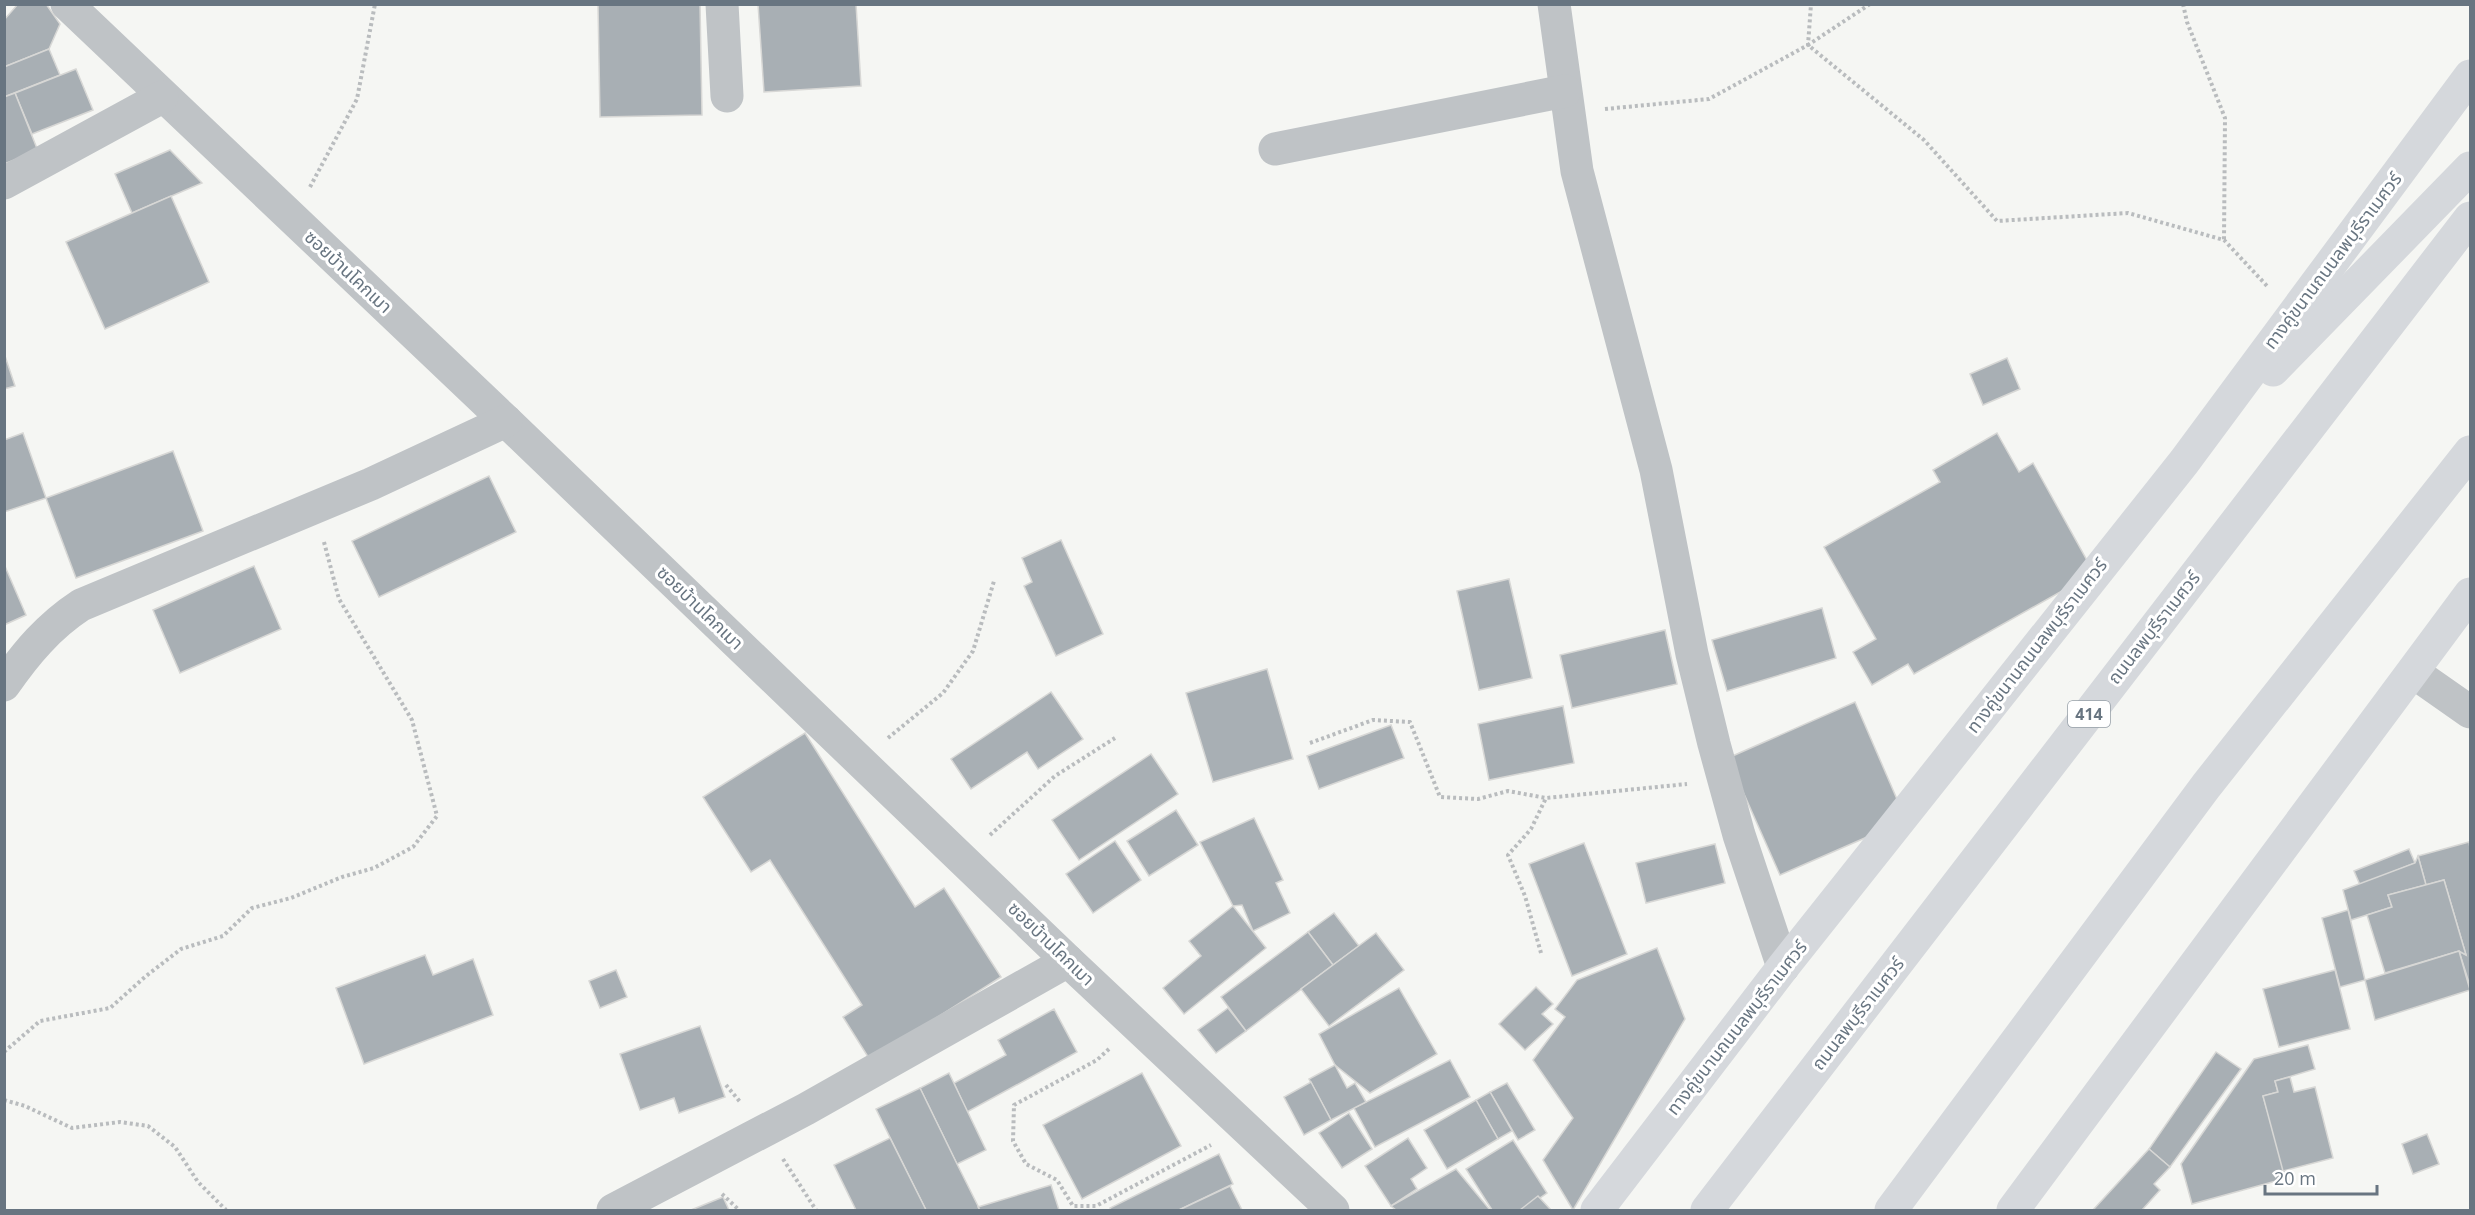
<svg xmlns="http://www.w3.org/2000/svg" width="2475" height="1215" viewBox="0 0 2475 1215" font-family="'Open Sans','Noto Sans Thai',sans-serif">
  <rect width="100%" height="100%" fill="#f5f6f3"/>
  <g fill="#a8afb4" stroke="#d7d7d5" stroke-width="1.5">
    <polygon points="18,4 46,4 60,24 49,49 4,67 4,20"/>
    <polygon points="598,4 700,4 702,115 600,117"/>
    <polygon points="758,4 856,4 861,86 764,92"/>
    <polygon points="49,49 60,75 4,97 4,67"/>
    <polygon points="76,69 93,110 32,134 15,93"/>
    <polygon points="15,93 38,151 4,164 4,97"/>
    <polygon points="170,150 202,183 132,213 115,174"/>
    <polygon points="171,196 209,282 105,329 66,242"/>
    <polygon points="4,353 15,386 4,389"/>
    <polygon points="2007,358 2020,389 1983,405 1970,374"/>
    <polygon points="23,433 46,498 4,512 4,440"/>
    <polygon points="1997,433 2019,472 2033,463 2094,573 1914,674 1908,664 1872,685 1853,652 1876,639 1824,547 1940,482 1933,470"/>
    <polygon points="173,451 203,531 76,578 46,498"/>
    <polygon points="489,476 516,532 379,597 352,541"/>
    <polygon points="1061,540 1103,634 1056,656 1024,586 1032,582 1022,558"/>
    <polygon points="4,564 26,615 4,625"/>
    <polygon points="254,566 281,629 180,673 153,610"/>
    <polygon points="1509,579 1532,678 1479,690 1457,591"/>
    <polygon points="1822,608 1836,658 1727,691 1712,640"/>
    <polygon points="1665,630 1677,684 1572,708 1560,655"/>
    <polygon points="1267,669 1293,759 1213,782 1186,693"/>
    <polygon points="1051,692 1083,739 1038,769 1027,752 971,789 951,759"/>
    <polygon points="1855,702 1906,820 1780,875 1728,758"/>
    <polygon points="1563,706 1574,763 1489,780 1478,724"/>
    <polygon points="1391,725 1404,758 1319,789 1307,756"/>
    <polygon points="805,733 915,907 944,888 1001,977 870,1060 843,1017 862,1005 770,860 751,872 703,797"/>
    <polygon points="1151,754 1178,794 1079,860 1052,820"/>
    <polygon points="1176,810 1198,845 1149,876 1127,841"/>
    <polygon points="1254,818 1283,880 1276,883 1290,913 1253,931 1242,905 1233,906 1200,842"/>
    <polygon points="1115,841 1141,880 1093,913 1066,874"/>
    <polygon points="2469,842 2470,848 2470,986 2459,951 2466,955 2444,880 2426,885 2418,856"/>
    <polygon points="1584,843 1627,954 1572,976 1529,864"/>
    <polygon points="1715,844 1725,883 1646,903 1636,863"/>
    <polygon points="2409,849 2415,863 2360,885 2354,871"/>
    <polygon points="2418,856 2426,885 2388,895 2392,907 2351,920 2343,890 2415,863"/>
    <polygon points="2444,880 2466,955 2459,951 2385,973 2367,915 2392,907 2388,895"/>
    <polygon points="1233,906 1266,948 1184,1014 1163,988 1201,956 1189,941"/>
    <polygon points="2348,910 2365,980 2340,987 2322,918"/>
    <polygon points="1334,913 1359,946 1333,965 1308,932"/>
    <polygon points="1308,932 1333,965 1246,1031 1221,997"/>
    <polygon points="1376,933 1404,970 1329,1026 1301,989"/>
    <polygon points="1657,948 1685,1019 1573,1210 1543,1160 1573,1118 1533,1060 1565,1017 1555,1009 1577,980"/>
    <polygon points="2459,951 2470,990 2375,1020 2365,980"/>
    <polygon points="425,955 433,975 473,959 493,1015 364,1064 336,988"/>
    <polygon points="616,970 627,997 600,1008 589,981"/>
    <polygon points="2335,970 2350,1029 2279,1047 2263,989"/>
    <polygon points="1536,987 1553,1004 1542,1014 1553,1024 1525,1050 1499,1024"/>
    <polygon points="1399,988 1437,1054 1370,1093 1335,1065 1319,1034"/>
    <polygon points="1228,1008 1246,1031 1216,1053 1198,1030"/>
    <polygon points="1054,1009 1077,1052 967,1112 954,1083 1006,1055 998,1040"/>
    <polygon points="700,1026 725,1097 679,1113 674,1098 640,1110 620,1054"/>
    <polygon points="2308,1045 2315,1069 2275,1081 2278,1092 2263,1096 2287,1178 2192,1204 2181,1164 2254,1059"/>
    <polygon points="2216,1052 2241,1069 2170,1167 2149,1149"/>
    <polygon points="1450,1060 1470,1097 1375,1147 1354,1108"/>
    <polygon points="1335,1065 1347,1088 1355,1083 1366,1102 1331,1120 1309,1079"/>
    <polygon points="949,1073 986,1150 957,1164 920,1088"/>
    <polygon points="1142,1073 1181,1146 1082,1199 1043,1125"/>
    <polygon points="2290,1077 2294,1092 2315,1087 2333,1158 2283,1171 2263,1096 2278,1092 2275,1081"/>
    <polygon points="1311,1082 1331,1120 1304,1135 1284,1097"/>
    <polygon points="1507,1083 1535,1130 1518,1140 1490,1092"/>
    <polygon points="920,1088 957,1164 980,1210 926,1210 876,1109"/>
    <polygon points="1490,1092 1512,1131 1498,1139 1476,1100"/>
    <polygon points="1476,1100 1498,1139 1447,1169 1424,1130"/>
    <polygon points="1349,1113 1372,1149 1342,1168 1319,1133"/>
    <polygon points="2427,1134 2439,1164 2413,1174 2402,1144"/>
    <polygon points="890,1138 926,1210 856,1210 834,1165"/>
    <polygon points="1408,1138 1427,1168 1411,1179 1417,1189 1391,1206 1365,1166"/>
    <polygon points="1513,1140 1547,1193 1523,1210 1492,1210 1466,1169"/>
    <polygon points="2149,1149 2170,1167 2154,1184 2160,1190 2142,1210 2093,1210"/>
    <polygon points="1219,1154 1233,1184 1179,1210 1111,1210 1110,1208"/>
    <polygon points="1456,1169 1490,1210 1396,1210 1391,1206"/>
    <polygon points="1051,1185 1059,1210 980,1210 978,1207"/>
    <polygon points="1230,1186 1242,1210 1179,1210"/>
    <polygon points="1538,1196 1551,1210 1520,1210"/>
    <polygon points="723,1197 729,1210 691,1210"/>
  </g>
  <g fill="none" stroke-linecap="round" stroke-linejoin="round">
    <g stroke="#b9bcbe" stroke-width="4" stroke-dasharray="3 3" stroke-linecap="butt">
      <polyline points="1870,4 1808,45 1924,140 1997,221 2128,213 2224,240 2268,287"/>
      <polyline points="2183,4 2187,22 2225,118 2224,240"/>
      <polyline points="1605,109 1709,99 1808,45 1811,4"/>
      <polyline points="310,187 357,99 375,4"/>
      <polyline points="888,738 943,693 973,651 994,581"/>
      <polyline points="1310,743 1373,720 1410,722 1440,797 1478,799 1508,791 1546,798 1687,784"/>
      <polyline points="990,835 1055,776 1115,738"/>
      <polyline points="1541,953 1525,896 1508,855 1531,829 1546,798"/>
      <polyline points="1109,1049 1097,1060 1014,1105 1013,1141 1026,1164 1057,1180 1073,1206 1096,1206 1211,1145"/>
      <polyline points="4,1052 40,1021 110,1008 146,976 181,949 223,936 252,908 291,898 342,877 374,868 413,847 437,816 412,720 339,599 324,542"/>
      <polyline points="726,1085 741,1103"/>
      <polyline points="4,1100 25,1106 72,1128 120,1122 148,1126 175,1147 198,1182 226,1210"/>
      <polyline points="783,1159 816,1210"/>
      <polyline points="722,1194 739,1210"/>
    </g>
    <g stroke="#bfc3c6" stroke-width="33">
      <polyline points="67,4 506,421 1068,961 1333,1210"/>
      <polyline points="722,4 727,96"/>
      <polyline points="1554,4 1577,171 1656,470 1692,654 1714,744 1739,835 1783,967"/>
      <polyline points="1275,149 1565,91"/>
      <polyline points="4,183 162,97"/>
      <polyline points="2413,672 2470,712"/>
      <path d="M4,685C26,653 49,626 81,605L371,484L506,421"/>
      <polyline points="613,1210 806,1109 1068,961"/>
    </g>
    <g stroke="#d5d8dc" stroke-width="33">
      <polyline points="2273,370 2470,168"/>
      <polyline points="1597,1210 1783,967 2184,462 2470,76"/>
      <polyline points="1707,1210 2470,218"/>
      <polyline points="1891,1210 2206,786 2470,452"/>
      <polyline points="2013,1210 2470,594"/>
    </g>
  </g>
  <g text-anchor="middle" stroke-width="6" stroke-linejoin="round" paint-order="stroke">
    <rect fill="#fff" stroke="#959ea7" stroke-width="1.5" x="2068" y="701" width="42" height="26" rx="4.5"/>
    <g font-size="16" font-weight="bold" fill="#687581">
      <text x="2089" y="720">414</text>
    </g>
    <g font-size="18" fill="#687581" stroke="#fff">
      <text transform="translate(2333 261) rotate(-53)" y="6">ทางคู่ขนานถนนลพบุรีราเมศวร์</text>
      <text transform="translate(348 272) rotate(43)" y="6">ซอยบ้านโคกเมา</text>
      <text transform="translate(700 608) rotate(44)" y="6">ซอยบ้านโคกเมา</text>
      <text transform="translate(2154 628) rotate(-52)" y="6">ถนนลพบุรีราเมศวร์</text>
      <text transform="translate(2037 646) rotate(-52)" y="6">ทางคู่ขนานถนนลพบุรีราเมศวร์</text>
      <text transform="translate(1051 944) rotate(44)" y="6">ซอยบ้านโคกเมา</text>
      <text transform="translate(1858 1014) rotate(-52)" y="6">ถนนลพบุรีราเมศวร์</text>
      <text transform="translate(1737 1028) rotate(-52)" y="6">ทางคู่ขนานถนนลพบุรีราเมศวร์</text>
    </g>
  </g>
  <rect width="2475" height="1215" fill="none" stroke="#687581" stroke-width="12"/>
  <path d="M2265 1185v9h112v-9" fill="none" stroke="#687581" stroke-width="3"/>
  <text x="2274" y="1185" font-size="18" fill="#687581" stroke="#ffffff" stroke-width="4.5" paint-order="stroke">20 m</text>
</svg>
